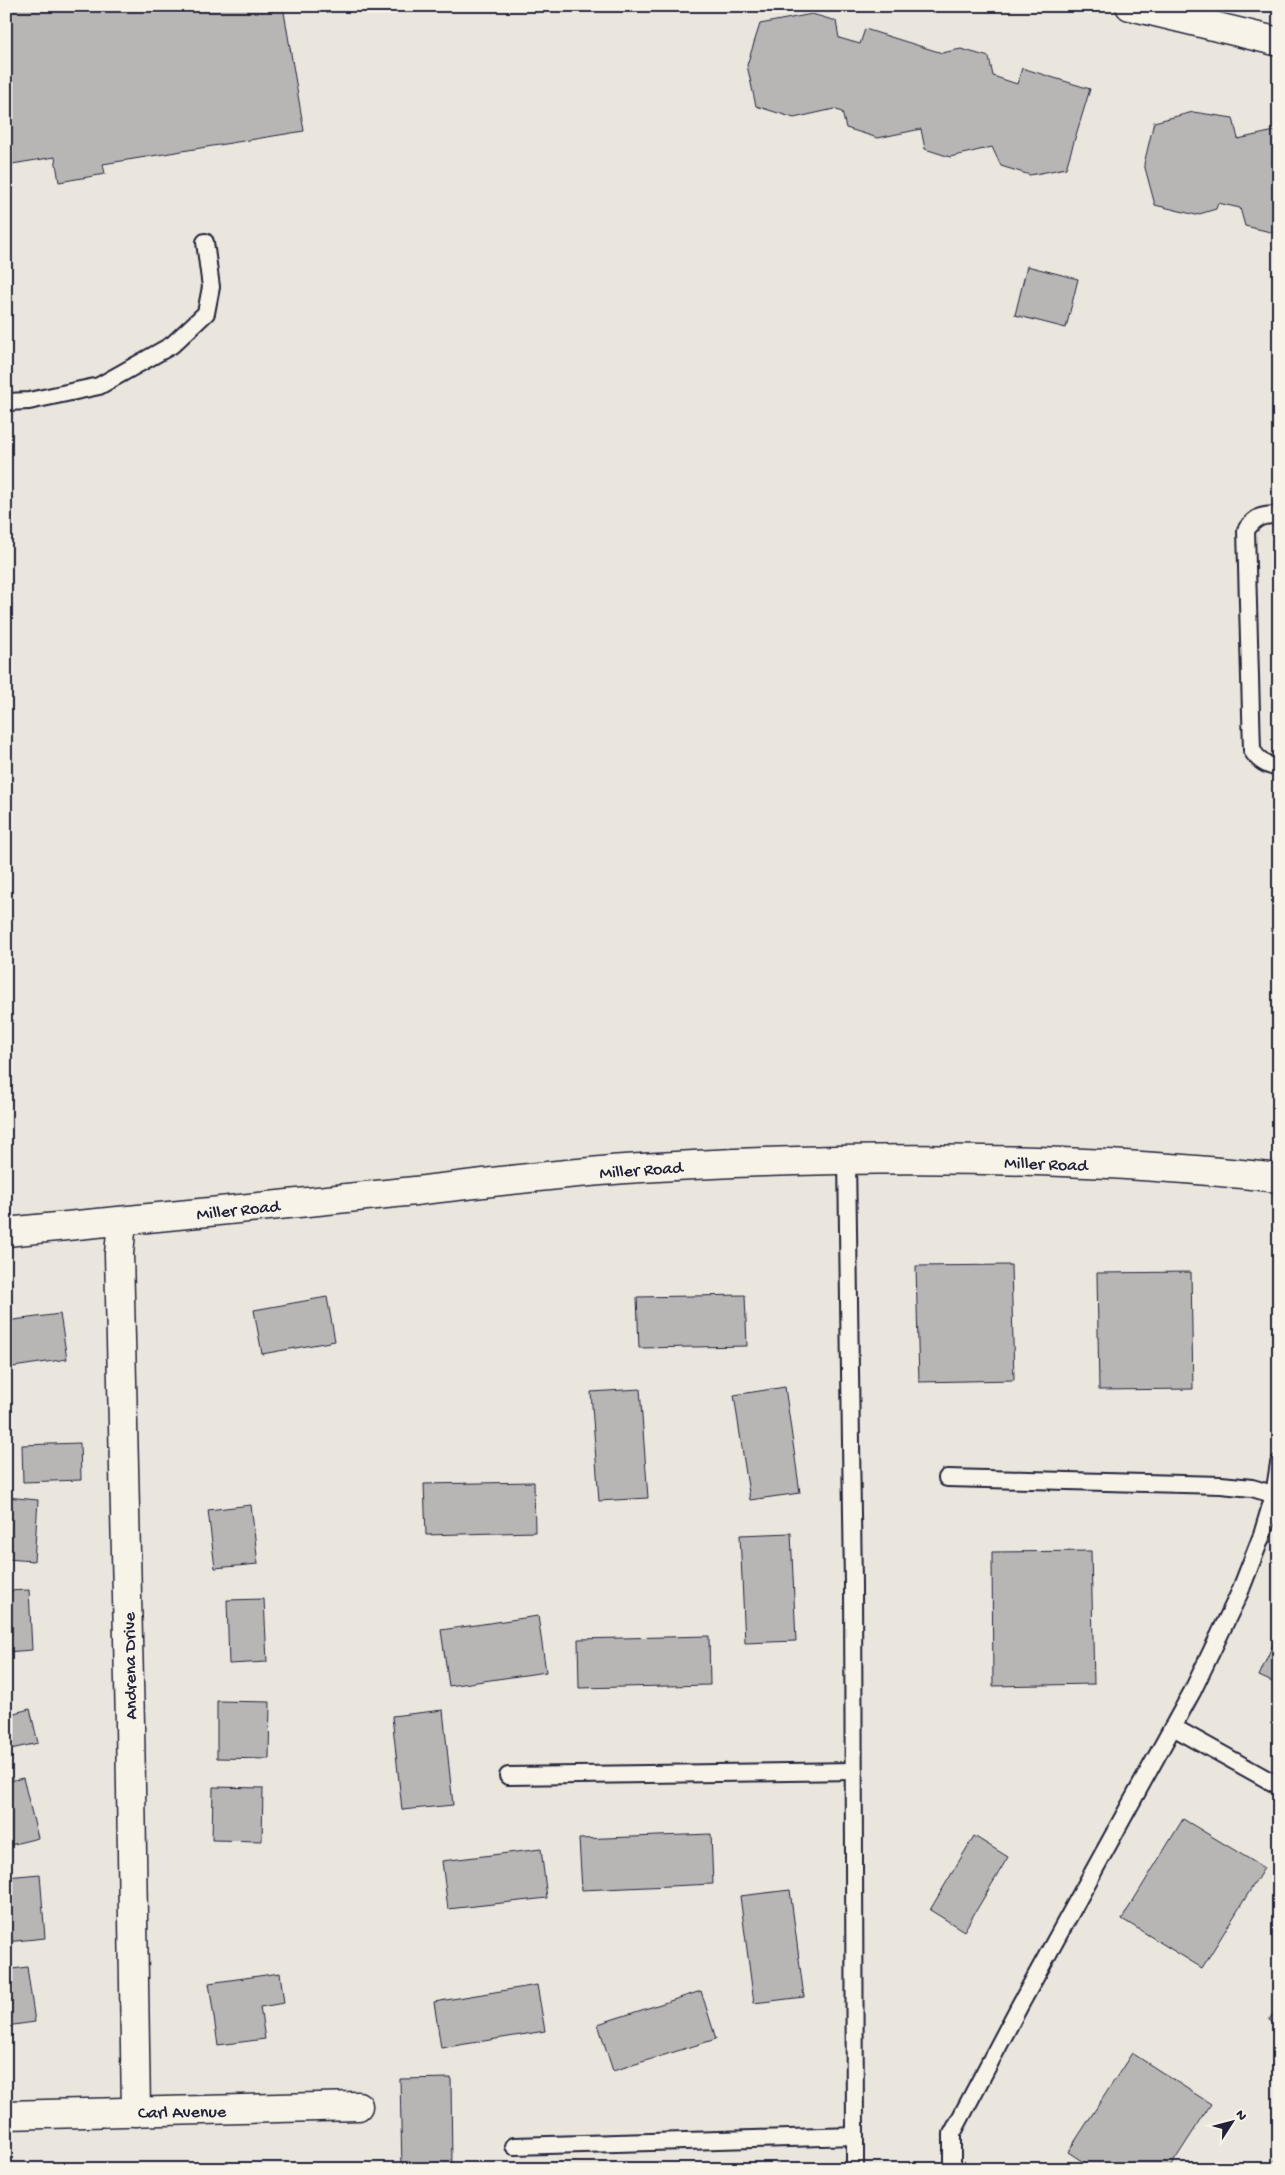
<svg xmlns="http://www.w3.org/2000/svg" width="1285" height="2175" viewBox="0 0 1285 2175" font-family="'Gochi Hand',sans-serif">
  <rect width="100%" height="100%" fill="#eae6de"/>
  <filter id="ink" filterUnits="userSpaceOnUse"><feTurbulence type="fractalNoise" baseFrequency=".02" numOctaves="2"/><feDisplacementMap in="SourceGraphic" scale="10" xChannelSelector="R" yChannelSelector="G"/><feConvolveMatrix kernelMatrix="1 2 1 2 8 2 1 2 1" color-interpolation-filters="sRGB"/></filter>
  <g filter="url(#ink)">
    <g fill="#b8b6b5" stroke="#22223b">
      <polygon points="6,6 283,6 304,131 103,164 105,174 59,182 55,157 6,165"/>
      <polygon points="812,14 836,21 839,38 860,44 865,29 942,53 961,49 989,57 993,76 1017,84 1022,68 1090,89 1066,168 1030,175 1001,166 992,147 950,157 925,149 921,129 878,138 846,128 842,112 834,109 794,118 756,106 747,65 760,24"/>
      <polygon points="1193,112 1233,118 1238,139 1279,130 1279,234 1245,226 1240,208 1218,203 1216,209 1196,215 1155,205 1144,164 1154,122"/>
      <polygon points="1027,266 1078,279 1066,328 1015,315"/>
      <polygon points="1011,1265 1014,1380 919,1382 916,1266"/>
      <polygon points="1191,1272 1193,1389 1099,1390 1097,1273"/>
      <polygon points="745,1295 747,1346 639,1348 637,1297"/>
      <polygon points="327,1297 335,1341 262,1354 254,1310"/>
      <polygon points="60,1314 67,1359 6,1368 6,1321"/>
      <polygon points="785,1387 800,1493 750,1500 734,1395"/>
      <polygon points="640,1389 648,1498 599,1501 591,1392"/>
      <polygon points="80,1443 81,1480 23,1482 22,1445"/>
      <polygon points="534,1482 535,1532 426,1535 424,1484"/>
      <polygon points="6,1497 38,1500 34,1561 6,1559"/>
      <polygon points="251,1505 258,1564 215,1568 208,1510"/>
      <polygon points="791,1533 796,1641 745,1643 740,1535"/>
      <polygon points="1091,1551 1094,1684 993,1686 992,1552"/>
      <polygon points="29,1590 32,1650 6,1652 6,1591"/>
      <polygon points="264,1599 267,1662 229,1664 227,1600"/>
      <polygon points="538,1616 546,1672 449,1686 441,1630"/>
      <polygon points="1279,1631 1279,1685 1259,1676"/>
      <polygon points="709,1636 710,1685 579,1688 578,1639"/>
      <polygon points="217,1701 270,1702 269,1759 217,1758"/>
      <polygon points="30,1709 38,1743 6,1750 6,1715"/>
      <polygon points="443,1710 453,1805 402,1810 392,1716"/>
      <polygon points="23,1778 38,1838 6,1846 6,1782"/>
      <polygon points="213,1787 263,1788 262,1841 212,1840"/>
      <polygon points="1183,1819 1264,1868 1202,1968 1122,1919"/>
      <polygon points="711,1834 713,1884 582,1890 579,1839"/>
      <polygon points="974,1836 1008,1857 964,1931 930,1910"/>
      <polygon points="541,1849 547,1898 448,1909 442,1861"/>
      <polygon points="40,1874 45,1938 6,1942 6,1877"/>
      <polygon points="790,1890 804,1997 754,2003 740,1896"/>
      <polygon points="27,1967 35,2022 6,2026 6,1970"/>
      <polygon points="280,1973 284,2003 260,2007 265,2039 218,2045 209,1983"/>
      <polygon points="537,1985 545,2031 441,2048 434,2002"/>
      <polygon points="701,1991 716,2039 613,2071 598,2024"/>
      <polygon points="1279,2004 1279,2026 1269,2020"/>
      <polygon points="1132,2053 1211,2104 1169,2169 1094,2169 1068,2152"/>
      <polygon points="451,2078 452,2169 402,2169 400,2079"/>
      <polygon points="1279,2154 1279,2169 1269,2169"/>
    </g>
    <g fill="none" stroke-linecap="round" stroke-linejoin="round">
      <defs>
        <g id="service">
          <polyline points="6,402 29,401 99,386 172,345 206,313 211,287 205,242"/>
          <path d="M1279,515C1262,515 1256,516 1246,530L1252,750C1257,759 1267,767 1279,767"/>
          <polyline points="947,1478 1221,1485 1252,1488 1279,1496"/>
          <polyline points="1173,1727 1279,1786"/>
          <polyline points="508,1776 854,1771"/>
          <polyline points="514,2146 855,2136 853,1584 847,1159"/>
          <polyline points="855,2169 855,2136"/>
          <polyline points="952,2169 952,2134 1020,2005 1192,1692 1239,1594 1262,1535 1274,1495 1279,1463"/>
        </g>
        <g id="minor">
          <polyline points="1130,6 1279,42"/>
          <polyline points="122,1221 119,1254 130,1724 136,2112"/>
          <polyline points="6,2115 358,2106"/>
        </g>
        <path id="secondary" d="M6,1232C142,1219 279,1205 415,1191C485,1183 555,1174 625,1169C842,1155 1062,1154 1279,1178"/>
      </defs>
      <use href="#service" stroke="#22223b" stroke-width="20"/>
      <use href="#minor" stroke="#22223b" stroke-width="31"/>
      <use href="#secondary" stroke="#22223b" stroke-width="31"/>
      <use href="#service" stroke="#f7f3e8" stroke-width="16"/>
      <use href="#minor" stroke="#f7f3e8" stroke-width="28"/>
      <use href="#secondary" stroke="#f7f3e8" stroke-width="28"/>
    </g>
  </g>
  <g text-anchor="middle" stroke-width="4" stroke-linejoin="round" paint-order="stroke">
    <g font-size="18" fill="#22223b" stroke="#f7f3e8">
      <text transform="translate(1046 1163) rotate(2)" y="6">Miller Road</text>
      <text transform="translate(641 1169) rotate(-4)" y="6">Miller Road</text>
      <text transform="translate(238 1209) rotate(-6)" y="6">Miller Road</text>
      <text transform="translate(129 1666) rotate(-91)" y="6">Andrena Drive</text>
      <text transform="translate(182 2111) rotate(-1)" y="6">Carl Avenue</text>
    </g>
  </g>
  <rect width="1285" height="2175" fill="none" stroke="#f7f3e8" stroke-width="25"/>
  <rect x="12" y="12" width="1260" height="2150" fill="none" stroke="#22223b" stroke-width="2" filter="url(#ink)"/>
  <g transform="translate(1232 2122) rotate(54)" stroke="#f7f3e8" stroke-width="4" paint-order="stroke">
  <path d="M0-4L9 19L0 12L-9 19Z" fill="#22223b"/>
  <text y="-8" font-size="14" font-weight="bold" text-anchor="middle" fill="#22223b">N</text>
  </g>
</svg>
